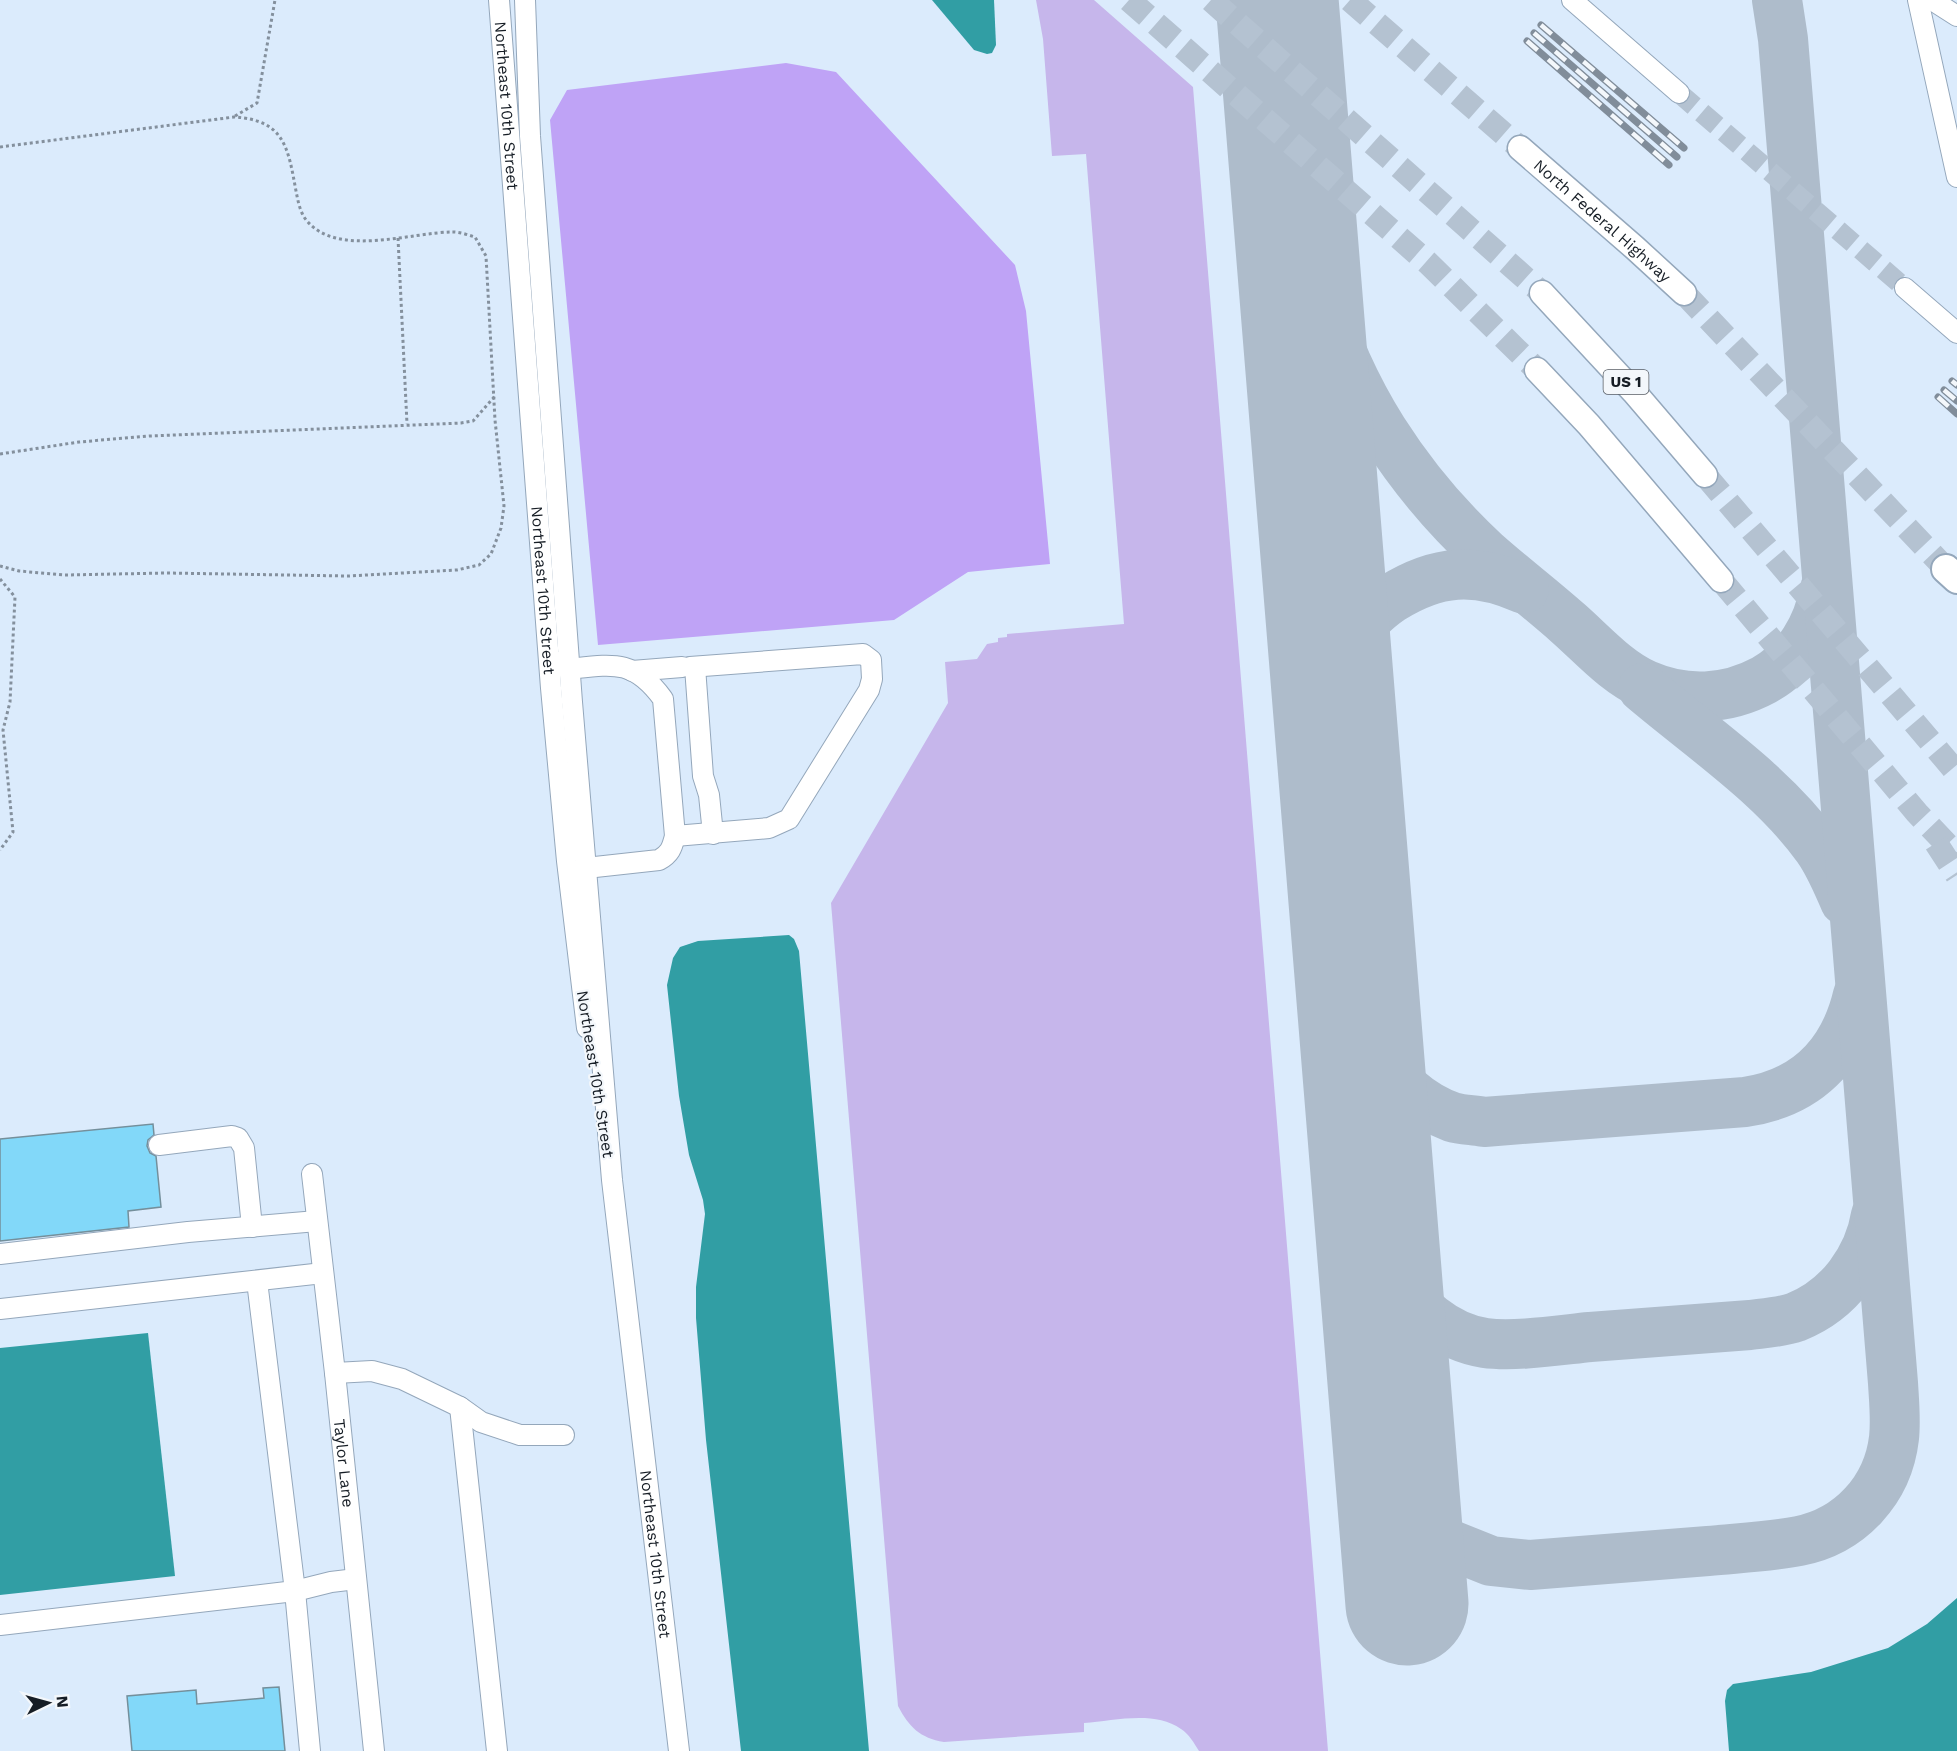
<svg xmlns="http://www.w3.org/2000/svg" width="1957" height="1751" viewBox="0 0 1957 1751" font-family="'Work Sans',sans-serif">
  <rect width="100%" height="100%" fill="#dbebfc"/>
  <path fill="#c6b6eb" d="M1036,0H1094L1193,87L1328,1751H1199C1194,1743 1189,1734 1181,1729C1154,1710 1114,1721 1084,1723V1732L944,1742C920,1738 909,1727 898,1706L831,903L948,703L945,662L977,659L987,644L998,642V638L1007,637V634L1124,624L1086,154L1052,156L1043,39Z"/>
  <polygon fill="#bfa3f6" points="786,63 836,72 1015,265 1026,311 1050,564 968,572 894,620 598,645 550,120 567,90"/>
  <g fill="#319ea4">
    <polygon points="932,0 994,0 996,45 992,53 987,54 974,50"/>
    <polygon points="789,935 794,939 799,951 869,1751 741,1751 706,1440 696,1318 696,1287 705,1214 703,1200 689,1155 679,1096 667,985 673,958 680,947 698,941"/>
    <polygon points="148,1333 175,1576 0,1595 0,1348"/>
    <polygon points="1957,1598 1957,1751 1729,1751 1725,1701 1727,1690 1733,1684 1811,1672 1888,1648 1927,1624"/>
  </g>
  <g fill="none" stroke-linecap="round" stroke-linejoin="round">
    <g stroke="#aebccb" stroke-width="50">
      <path d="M1290,158C1300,202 1307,247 1320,291C1334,339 1356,388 1383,431C1411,475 1446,517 1485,553C1512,577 1541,599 1568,623C1592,644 1616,672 1646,685C1685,702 1727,700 1764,680C1798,661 1818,627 1825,589"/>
      <path d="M1643,688C1702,738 1773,785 1818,848C1830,865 1837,883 1845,901"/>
      <path d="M1336,724C1339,697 1341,668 1352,642C1359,625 1376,609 1392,598C1437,570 1475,567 1524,589"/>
      <path d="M1357,983C1362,1005 1365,1030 1376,1050C1392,1081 1419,1105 1452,1117C1462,1120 1474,1120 1484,1122L1745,1102C1807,1093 1844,1055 1858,995"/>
      <path d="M1376,1207C1380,1229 1384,1253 1394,1273C1411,1308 1446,1337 1485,1343C1515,1347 1560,1340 1590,1337C1644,1333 1697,1329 1750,1325C1766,1323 1782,1322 1796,1317C1839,1300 1869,1259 1876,1215"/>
      <path d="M1401,1525L1491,1561L1530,1565C1589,1560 1649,1556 1708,1551C1738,1548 1769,1547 1799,1541C1850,1531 1888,1490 1894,1438C1896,1420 1894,1401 1893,1383L1783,39L1777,0"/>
    </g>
    <polyline stroke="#aebccb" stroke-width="123" points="1277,0 1407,1604"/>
  </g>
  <g fill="#82d8f9" stroke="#748f9b" stroke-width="1.5">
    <polygon points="153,1124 154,1135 148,1140 147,1146 150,1153 156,1156 161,1207 128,1211 129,1227 0,1241 0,1139"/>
    <polygon points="279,1687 285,1751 132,1751 127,1696 196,1690 197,1704 264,1698 263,1688"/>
  </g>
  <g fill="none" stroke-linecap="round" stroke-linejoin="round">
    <polyline stroke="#b4c2d1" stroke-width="20" stroke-dasharray="20 10" stroke-linecap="butt" points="1679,93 1905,288"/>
    <g stroke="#b4c2d1" stroke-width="24" stroke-dasharray="24 12" stroke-linecap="butt">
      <polyline points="1129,0 1428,263 1537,370"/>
      <polyline points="1211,0 1542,293"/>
      <polyline points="1350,0 1520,148"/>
      <polyline points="1684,293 1946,569"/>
      <polyline points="1705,475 1957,773"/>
      <polyline points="1721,580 1917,813 1957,855"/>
      <polyline points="1936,843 1957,875"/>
    </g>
    <defs>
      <g id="minor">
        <path id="s1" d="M499,0L551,688L567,861L587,1028"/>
        <path id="s2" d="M525,0L530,136L572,702L612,1180L679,1751"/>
        <polyline points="1572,0 1679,93"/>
        <polyline points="1918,0 1957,177"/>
        <polyline points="1932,0 1957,16"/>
        <polyline points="1905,288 1957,333"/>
        <path d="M560,662L569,669C613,664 634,659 663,699L675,836C672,848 670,854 659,860L586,868"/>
        <polyline points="695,667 703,776 709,795 713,834"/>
        <polyline points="632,671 682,667"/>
        <polyline points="675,836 769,828 789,819 869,690 872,679 871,660 863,654 690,667"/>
        <polyline points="159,1145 232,1136 238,1138 244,1148 252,1227"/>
        <path id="s3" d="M312,1174L335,1373L374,1751"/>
        <polyline points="0,1254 188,1232 317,1221"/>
        <polyline points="257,1281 295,1591 310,1751"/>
        <polyline points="0,1309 323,1273"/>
        <polyline points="335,1373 372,1371 402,1379 460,1407 481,1422 520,1435 564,1435"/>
        <polyline points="460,1407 497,1751"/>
        <polyline points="0,1625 295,1591 331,1582 356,1579"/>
      </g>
      <g id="major">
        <path id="s4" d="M1520,148L1635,248L1684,293"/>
        <polyline points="1542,293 1634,392 1705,475"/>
        <polyline points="1537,370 1589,425 1721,580"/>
      </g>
      <polyline id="highway" points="1946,569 1957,579"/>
    </defs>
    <use href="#minor" stroke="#94a7bb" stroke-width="22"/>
    <use href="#major" stroke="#94a7bb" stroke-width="27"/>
    <use href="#highway" stroke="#94a7bb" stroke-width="32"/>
    <g stroke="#84909d" stroke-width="3" stroke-dasharray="3 3" stroke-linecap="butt">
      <polyline points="235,116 257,103 275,0"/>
      <path d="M0,147L234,117C285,120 288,148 296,191C298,201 300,213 307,221C338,258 412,232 453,232C460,232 468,235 475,237L486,256L495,420L504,506L501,528L491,554L479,565L457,570L348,576L166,573L65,575L19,571L0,566"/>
      <polyline points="398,238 407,424"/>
      <polyline points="0,454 79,442 149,436 461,423 473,421 495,396"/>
      <polyline points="0,579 15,597 10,702 3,730 13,832 0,850"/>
    </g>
    <use href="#minor" stroke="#fff" stroke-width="20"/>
    <use href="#major" stroke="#fff" stroke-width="24"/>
    <use href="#highway" stroke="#fff" stroke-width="28"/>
    <defs>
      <g id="rail">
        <polyline points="1541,25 1684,148"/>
        <polyline points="1534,33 1677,157"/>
        <polyline points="1527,41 1669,165"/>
        <polyline points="1952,381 1957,385"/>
        <polyline points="1944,390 1957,401"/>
        <polyline points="1938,397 1957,414"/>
      </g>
    </defs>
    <use href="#rail" stroke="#818d9a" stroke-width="7"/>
    <use href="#rail" stroke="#f3f7fb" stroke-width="4.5" stroke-dasharray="14" stroke-linecap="butt"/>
  </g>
  <g text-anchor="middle" stroke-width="4.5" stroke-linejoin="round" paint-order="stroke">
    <rect fill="#f3f7fb" stroke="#585e65" stroke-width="1.5" x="1603.5" y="370" width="45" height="24" rx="4.5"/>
    <g font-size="15" font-weight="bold" fill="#161d25">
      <text x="1626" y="387">US 1</text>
    </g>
    <g font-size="16" fill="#161d25" stroke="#f3f7fb">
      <text dy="6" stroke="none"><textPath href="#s1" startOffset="106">Northeast 10th Street</textPath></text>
      <text dy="6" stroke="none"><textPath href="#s4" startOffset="110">North Federal Highway</textPath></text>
      <text dy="6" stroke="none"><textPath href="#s1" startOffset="592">Northeast 10th Street</textPath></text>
      <text transform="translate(596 1074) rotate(81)" y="6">Northeast 10th Street</text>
      <text dy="6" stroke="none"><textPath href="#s3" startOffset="291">Taylor Lane</textPath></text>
      <text dy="6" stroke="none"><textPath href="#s2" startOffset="1560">Northeast 10th Street</textPath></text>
    </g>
  </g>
  <g transform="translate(48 1703) rotate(85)" stroke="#f3f7fb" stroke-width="4.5" paint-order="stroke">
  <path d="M0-4.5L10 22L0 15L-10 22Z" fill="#161d25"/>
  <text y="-9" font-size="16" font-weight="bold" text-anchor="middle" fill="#161d25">N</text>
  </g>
</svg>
